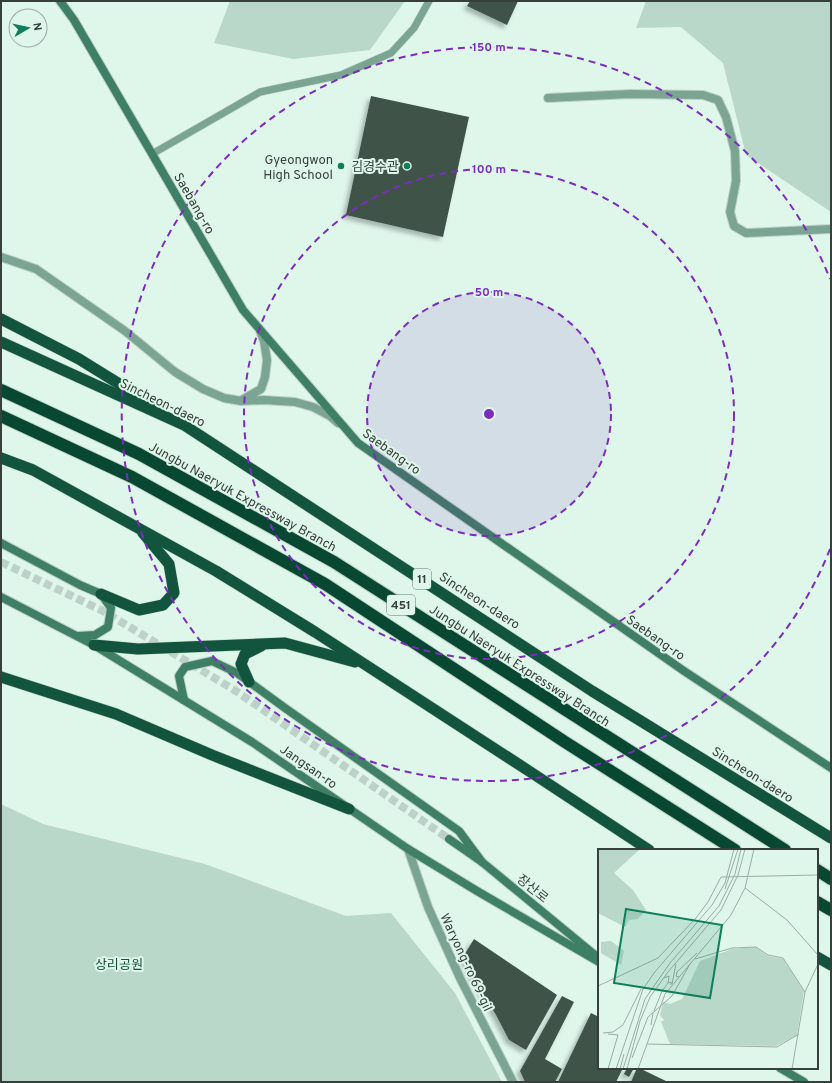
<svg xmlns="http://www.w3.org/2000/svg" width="832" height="1083" viewBox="0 0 832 1083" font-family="Overpass,'Noto Sans KR',sans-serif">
  <defs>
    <filter id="shadow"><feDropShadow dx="-3.5" dy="3.5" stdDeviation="2" flood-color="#0004"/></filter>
  </defs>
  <rect width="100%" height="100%" fill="#dff6eb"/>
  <g fill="#bad8ca">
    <polygon points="230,1 405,1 370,50 293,59 214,43"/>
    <polygon points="646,1 831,1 831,212 746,155 723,63 681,27 636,28"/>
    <polygon points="1,804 43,824 205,864 346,916 391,913 455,993 502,1082 1,1082"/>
  </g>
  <g fill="#3f534a" filter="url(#shadow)">
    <polygon points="470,1 518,1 507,25 467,6"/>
    <polygon points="371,96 469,117 443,237 346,215"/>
    <polygon points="474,939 557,995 526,1050 509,1040 496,1015 474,979 463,957"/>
    <polygon points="562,996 574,1002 545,1059 562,1069 555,1082 525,1082 520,1071"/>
    <polygon points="591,1013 599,1017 599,1068 623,1068 616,1082 558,1082"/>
    <polygon points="627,1068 634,1068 629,1077 624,1074"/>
    <polygon points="637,1068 639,1068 668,1082 631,1082"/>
  </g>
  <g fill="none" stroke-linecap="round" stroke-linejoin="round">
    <polyline stroke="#bdd1c8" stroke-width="8" stroke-dasharray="8 4" stroke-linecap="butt" points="1,562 103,611 236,691 449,839"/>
    <defs>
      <polyline id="service" points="152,154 260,92 341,75 391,53 414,28 429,1"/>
      <g id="minor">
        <polyline points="548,98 630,94 703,95 718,100 726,117 735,151 736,181 730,212 734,226 746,233 831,229"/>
        <polyline points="1,257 36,269 125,331 175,372 203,389 224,398 241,401 264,400 295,402 313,407 330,416 338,423"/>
        <polyline points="242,400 261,389 265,377 267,360 264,341 260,331"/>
      </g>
      <polyline id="tertiary" points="408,849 428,907 460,978 513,1082"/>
      <g id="secondary">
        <polyline points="60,1 74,20 243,310 358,443 684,671 831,768"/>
        <polyline points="1,543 80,585 101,594 111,608 108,627 95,635 78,636"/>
        <polyline points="1,597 94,645 252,742 408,849 477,891 599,962"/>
        <polyline points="184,700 179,676 185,667 212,661 237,673 285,708 459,831 482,862"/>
        <polyline points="449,839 482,862 595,955"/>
        <polyline points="780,1068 804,1082"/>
      </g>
      <g id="trunk">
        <polyline points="1,319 79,359 150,403"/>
        <polyline points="1,342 184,425 592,691 831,838"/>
        <polyline points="1,458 33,470 216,571 315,632 532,773 649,850"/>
        <polyline points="101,594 139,610 163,605 174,593 169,564 143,533"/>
        <polyline points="94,645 138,649 285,643 355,662"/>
        <polyline points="1,677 116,714 212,755 349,809"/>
        <polyline points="249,682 241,664 245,654 261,646"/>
        <polyline points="817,957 831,965"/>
      </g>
      <g id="motorway">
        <polyline points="1,390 139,454 334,562 785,850"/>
        <polyline points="1,416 132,477 325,584 565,742 735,850"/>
        <polyline points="817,870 831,879"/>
        <polyline points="817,902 831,910"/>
      </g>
    </defs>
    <use href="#service" stroke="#bdd1c8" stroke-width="8"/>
    <use href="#minor" stroke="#bdd1c8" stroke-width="10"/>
    <use href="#tertiary" stroke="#bdd1c8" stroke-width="10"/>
    <use href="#secondary" stroke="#bdd1c8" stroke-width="10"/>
    <use href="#trunk" stroke="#bdd1c8" stroke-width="12"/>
    <use href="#motorway" stroke="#bdd1c8" stroke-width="14"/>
    <use href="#service" stroke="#7ba492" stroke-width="7"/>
    <use href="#minor" stroke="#7ba492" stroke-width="8"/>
    <use href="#tertiary" stroke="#7ba492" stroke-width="8"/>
    <use href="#secondary" stroke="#3e7f65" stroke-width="8"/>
    <use href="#trunk" stroke="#12543e" stroke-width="11"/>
    <use href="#motorway" stroke="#084732" stroke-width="12"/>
  </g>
  <circle cx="489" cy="414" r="122" fill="#7b2cbf" fill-opacity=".12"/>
  <g fill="none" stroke="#7b2cbf" stroke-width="2" stroke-dasharray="7 5">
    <circle cx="489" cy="414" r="122"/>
    <circle cx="489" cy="414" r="245"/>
    <path d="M830 549A367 367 0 1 1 830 279"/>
  </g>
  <g fill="#0d7f5c" stroke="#dff6eb" stroke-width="1.5">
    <circle cx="341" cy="166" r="4"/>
    <circle cx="407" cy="166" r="4"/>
  </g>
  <g text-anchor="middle" stroke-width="4" stroke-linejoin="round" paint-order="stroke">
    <g fill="#dff6eb" stroke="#697670" stroke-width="1">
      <rect x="413" y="569" width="18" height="20" rx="3"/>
      <rect x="387" y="595" width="28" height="20" rx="3"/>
    </g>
    <g font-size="12" font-weight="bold" fill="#363f3b">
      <text x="422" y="583">11</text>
      <text x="401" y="609">451</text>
    </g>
    <g font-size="13" fill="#363f3b" stroke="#dff6eb" text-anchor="end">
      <text x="333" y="164">Gyeongwon<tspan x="333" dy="15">High School</tspan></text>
      <text x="399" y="171">김경수관</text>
    </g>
    <g font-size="13" fill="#363f3b" stroke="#dff6eb">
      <text transform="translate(195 203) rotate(60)" y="5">Saebang-ro</text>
      <text transform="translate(163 402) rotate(26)" y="5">Sincheon-daero</text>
      <text transform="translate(392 451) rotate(36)" y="5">Saebang-ro</text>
      <text transform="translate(243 496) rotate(29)" y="5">Jungbu Naeryuk Expressway Branch</text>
      <text transform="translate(480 600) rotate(33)" y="5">Sincheon-daero</text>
      <text transform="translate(656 637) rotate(35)" y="5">Saebang-ro</text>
      <text transform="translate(520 665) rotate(33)" y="5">Jungbu Naeryuk Expressway Branch</text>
      <text transform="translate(309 766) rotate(35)" y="5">Jangsan-ro</text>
      <text transform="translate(753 774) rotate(32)" y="5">Sincheon-daero</text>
      <text transform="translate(533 888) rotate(39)" y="5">장산로</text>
      <text transform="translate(467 962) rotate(65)" y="5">Waryong-ro 69-gil</text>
    </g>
    <g font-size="13" fill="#16503b" stroke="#dff6eb">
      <text x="119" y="969">상리공원</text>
    </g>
  </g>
  <g transform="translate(598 849)">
    <rect width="220" height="220" fill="#dff6eb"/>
    <path d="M0,0H42L16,24L35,41L48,61L40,70L31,71L27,78L0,64ZM13,92L26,102L23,116L3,104V93ZM158,98L170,107L185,110L206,142L199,186L178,197L72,195L63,173L66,171L62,166L65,153L72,155L84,150L102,112L134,100Z" fill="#bad8ca"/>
    <path fill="none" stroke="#9bada5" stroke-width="1" d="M147,39L189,71L220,106M127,40L140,0M97,110L134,99L158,98L170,106L185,109L207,143M81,128L78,127L79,123L99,104M66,129L71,127L70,134M74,135L78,115M0,137L60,109L98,69L110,53L123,28L220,26M56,162L64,142L70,134L73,133V136M53,176L55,164M5,184L15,183L25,176L43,140M49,195L179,198L201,185M34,209L50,168L74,147L92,115M10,220L20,186L10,185M18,220L45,140L56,124L114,56L127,34L136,0M22,220L26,205M25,220L47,150L72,114L121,57L137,25L143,0M29,220L42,172L52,148L70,123L123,61L140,26L147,0M40,220L67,145L133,66L147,39L156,0M194,220L207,143L220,115"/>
    <path fill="#0d7f5c" fill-opacity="0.15" stroke="#0d7f5c" stroke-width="2" d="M28,60L124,76L112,149L16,134Z"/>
    <rect width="220" height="220" fill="none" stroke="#363f3b" stroke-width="2"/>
  </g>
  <circle cx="489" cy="414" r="6" fill="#7b2cbf" stroke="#dff6eb" stroke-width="2"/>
  <g font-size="12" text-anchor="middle" font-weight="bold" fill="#7b2cbf" stroke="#dff6eb" stroke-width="4" stroke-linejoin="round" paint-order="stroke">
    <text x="489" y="51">150 m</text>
    <text x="489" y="173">100 m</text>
    <text x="489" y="296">50 m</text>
  </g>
  <rect width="832" height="1083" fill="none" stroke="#363f3b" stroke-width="4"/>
  <g transform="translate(28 28) rotate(81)"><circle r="19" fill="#dff6eb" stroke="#9bada5"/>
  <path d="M0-3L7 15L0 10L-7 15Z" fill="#0d7f5c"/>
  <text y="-6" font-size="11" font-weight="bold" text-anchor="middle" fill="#363f3b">N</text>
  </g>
</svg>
